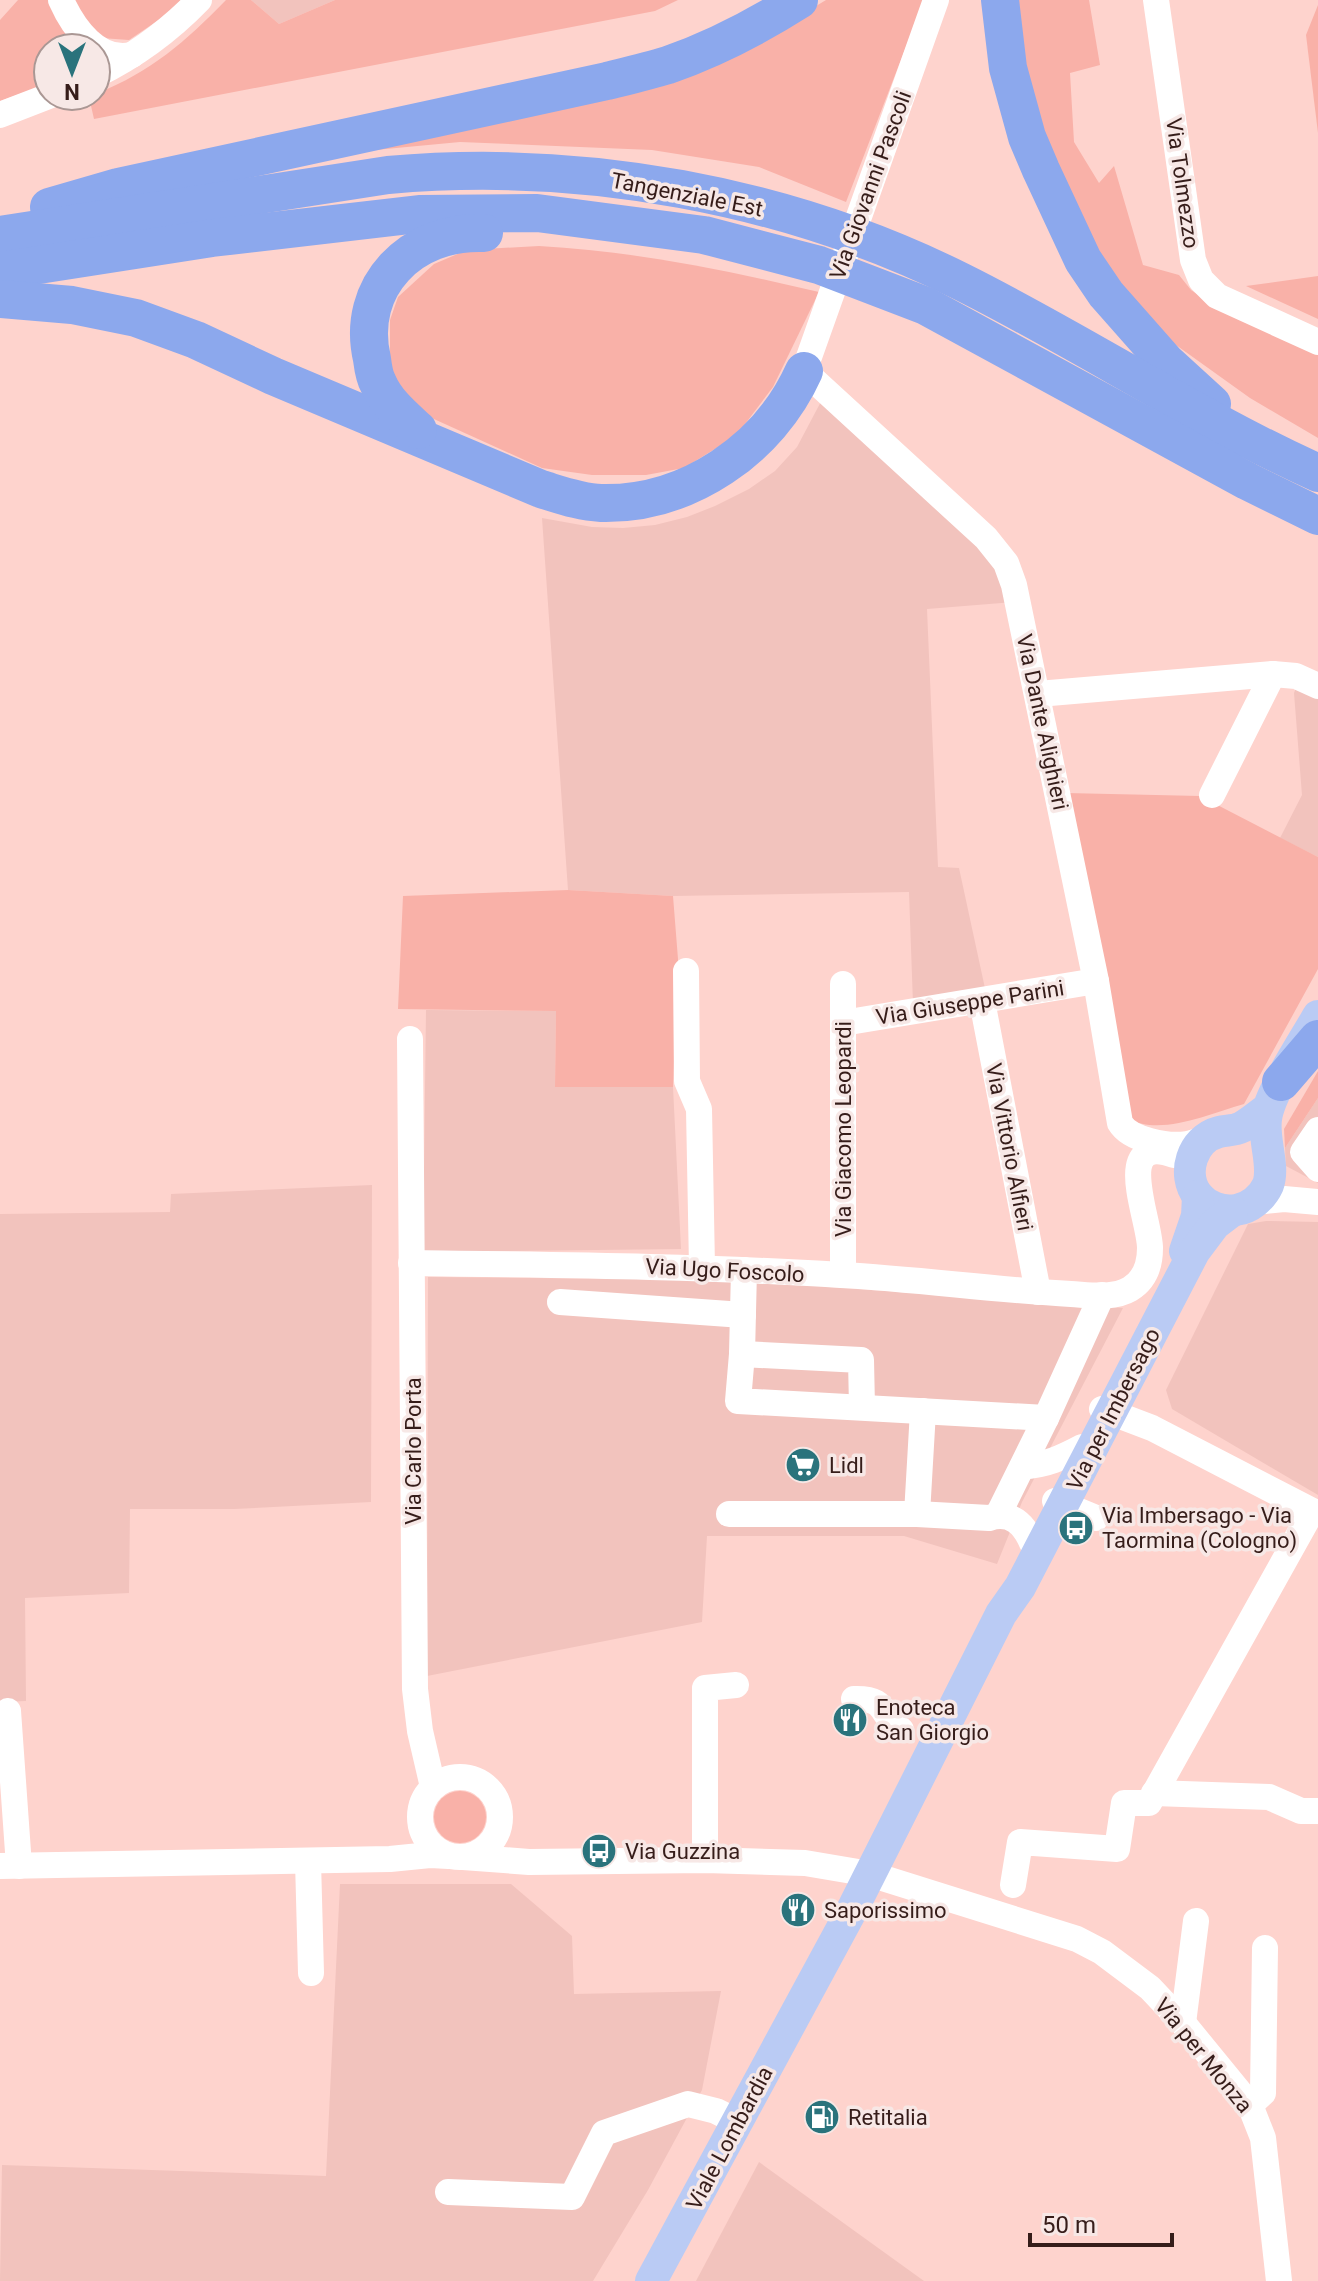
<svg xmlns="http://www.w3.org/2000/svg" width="1318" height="2281" viewBox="0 0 1318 2281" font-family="Roboto,sans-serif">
  <rect width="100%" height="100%" fill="#fed3cd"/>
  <g fill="#f2c3bd">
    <polygon points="251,0 335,0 279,24"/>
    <polygon points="825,394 984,541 1014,602 927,609 938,867 959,868 986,993 913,1004 909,892 673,896 568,890 542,518 592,527 623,528 655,525 687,517 715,506 749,489 775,471 797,447"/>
    <polygon points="1298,683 1318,693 1318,857 1280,838 1302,795 1294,693"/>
    <polygon points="426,1010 556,1011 555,1087 673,1087 681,1249 423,1252"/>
    <polygon points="1318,1098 1318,1183 1286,1166 1285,1148"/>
    <polygon points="372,1185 371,1502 234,1509 130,1509 129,1593 25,1598 26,1701 0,1702 0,1214 170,1212 171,1194"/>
    <polygon points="1266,1221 1318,1222 1318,1495 1172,1409 1166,1390 1248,1224"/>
    <polygon points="428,1277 731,1280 1123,1308 1022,1502 997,1564 904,1536 707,1536 702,1622 427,1676"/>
    <polygon points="340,1884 511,1884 572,1936 574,1994 721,1991 702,2090 648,2190 593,2281 0,2281 2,2165 326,2176"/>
    <polygon points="759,2162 924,2281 696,2281"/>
  </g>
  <g fill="#f9b1a8">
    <polygon points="18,0 52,0 69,39 77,48 48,48 48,84 0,101 0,20"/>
    <polygon points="73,0 181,0 163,17 129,40 101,38 85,22"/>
    <path d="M226,0H251L279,24L335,0H678L655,11L94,119L89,97L96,96V94C152,71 185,42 226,0Z"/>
    <polygon points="826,0 924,0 846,202 759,167 652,150 460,142 375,150 735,55"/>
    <polygon points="1013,0 1089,0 1100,65 1070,73 1074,142 1099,183 1114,166 1143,265 1179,275 1191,290 1207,301 1318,353 1318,438 1250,398 1162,335 1107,271 1038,150"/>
    <polygon points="1318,5 1318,133 1306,35"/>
    <path d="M539,246C634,251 726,270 819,292L773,387L736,436L684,468L646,475H592L542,468L414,410L390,370V320L398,297L434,264L467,250Z"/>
    <polygon points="1318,276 1318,319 1246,286"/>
    <path d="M1066,793L1200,796L1318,857V969L1244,1104C1208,1114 1162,1136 1128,1119Z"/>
    <polygon points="568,890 673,896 678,959 673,1087 555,1087 556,1011 398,1009 403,896"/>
    <polygon points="1318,1071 1318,1098 1285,1148 1284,1129"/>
    <circle cx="460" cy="1817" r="26"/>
  </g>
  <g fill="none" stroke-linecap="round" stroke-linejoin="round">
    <g stroke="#fff" stroke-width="26">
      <path d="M61,0C73,27 98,63 132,55"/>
      <path d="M936,0L804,371L986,538L1006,563L1014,585L1096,981L1120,1123C1130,1140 1168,1147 1187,1144C1194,1143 1200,1140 1206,1138"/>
      <polyline points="1156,0 1193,260 1201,280 1217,296 1318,342"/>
      <path d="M96,75C135,56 169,31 199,0"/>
      <polyline points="0,115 49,96"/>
      <polyline points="1038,694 1273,674 1296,676 1318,686"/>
      <polyline points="1212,795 1273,674"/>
      <polyline points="686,971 687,1081 699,1109 702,1267"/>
      <polyline points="982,1001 1038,1292"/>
      <polyline points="843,1023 1096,981"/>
      <polyline points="410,1039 415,1689 420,1731 433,1787"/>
      <polyline points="1318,1130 1303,1152 1318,1169"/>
      <polyline points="1256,1202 1284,1199 1318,1202"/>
      <path d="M411,1263C555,1265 698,1266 841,1275C918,1279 994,1290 1071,1294C1090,1295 1113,1299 1130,1289C1145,1280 1150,1264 1150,1248C1150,1219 1111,1133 1174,1155"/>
      <polyline points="744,1270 742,1354 738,1401 1046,1418"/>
      <polyline points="843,1275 843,984"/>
      <polyline points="560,1302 743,1315"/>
      <polyline points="742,1354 861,1360 862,1407"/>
      <polyline points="1102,1409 1152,1428 1318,1514"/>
      <path d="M1023,1466C1045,1466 1063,1457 1082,1447"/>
      <polyline points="1055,1501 1096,1518"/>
      <path d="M729,1514H917L989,1518C1011,1511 1024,1524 1032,1543"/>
      <polyline points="917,1514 923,1411"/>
      <polyline points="998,1515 1046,1418 1102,1295"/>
      <path d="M854,1699C889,1698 878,1714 901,1730"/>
      <polyline points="8,1711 19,1866"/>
      <circle cx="460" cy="1817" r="40"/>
      <polyline points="1154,1793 1269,1797 1301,1811 1318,1811"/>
      <polyline points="463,1857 529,1862 705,1860 805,1863 870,1874 1077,1939 1102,1952 1150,1988 1183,2023 1250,2105 1263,2138 1279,2281"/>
      <polyline points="705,1860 705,1688 736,1685"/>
      <polyline points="308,1861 311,1973"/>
      <polyline points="0,1866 390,1859 430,1855 449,1856"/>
      <polyline points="1013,1885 1020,1842 1117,1849 1124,1803 1149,1803 1312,1511"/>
      <polyline points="1183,2023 1196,1921"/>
      <polyline points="1250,2105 1263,2093 1265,1948"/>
      <polyline points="448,2192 572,2197 604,2133 688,2104 716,2111 738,2122"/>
    </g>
    <g stroke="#bacbf4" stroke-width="32">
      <path d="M1267,1109C1259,1115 1251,1122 1242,1127C1234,1131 1227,1130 1219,1132C1192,1139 1181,1174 1198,1196C1207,1207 1222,1212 1236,1210C1250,1208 1262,1198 1268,1185C1275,1166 1263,1141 1266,1119C1269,1093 1304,1041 1318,1016"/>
      <polyline points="1185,1251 1197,1216 1198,1196"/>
      <polyline points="651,2281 854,1906 1001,1614 1020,1587 1194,1252 1215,1224 1232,1211"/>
    </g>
    <g stroke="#8ca8ed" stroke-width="38">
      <polyline points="1000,0 1008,68 1027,137 1041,170 1083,260 1106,294 1166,362 1212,404"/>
      <path d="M49,207L118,187L607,81C627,76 648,71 668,65C714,49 758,26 799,0"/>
      <path d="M0,235L388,175C582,158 785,194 960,281C1081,341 1194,417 1318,473"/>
      <polyline points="0,271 212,238 419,214 537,213 704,235 819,265 926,306 1247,481 1318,516"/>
      <path d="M0,299L72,305L136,318L196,340L273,376L541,489C561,495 580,502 601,503C688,505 769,449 804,371"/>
      <path d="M418,430C403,416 386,402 378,383C374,376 373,367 372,359C355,286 412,230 484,233"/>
      <polyline points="1281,1082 1318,1039"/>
    </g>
  </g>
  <defs>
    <symbol id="supermarket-disc" viewBox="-11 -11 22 22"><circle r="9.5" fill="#2a737c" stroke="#f7e8e6"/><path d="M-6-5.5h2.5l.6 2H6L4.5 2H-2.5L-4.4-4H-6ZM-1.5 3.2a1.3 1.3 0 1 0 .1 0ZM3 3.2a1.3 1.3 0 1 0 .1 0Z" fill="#fff"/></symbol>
    <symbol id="bus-disc" viewBox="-11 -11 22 22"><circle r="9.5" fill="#2a737c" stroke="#f7e8e6"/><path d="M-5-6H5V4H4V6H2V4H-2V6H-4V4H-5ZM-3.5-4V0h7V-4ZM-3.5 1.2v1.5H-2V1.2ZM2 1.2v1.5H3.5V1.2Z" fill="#fff"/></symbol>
    <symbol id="restaurant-disc" viewBox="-11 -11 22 22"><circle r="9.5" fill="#2a737c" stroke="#f7e8e6"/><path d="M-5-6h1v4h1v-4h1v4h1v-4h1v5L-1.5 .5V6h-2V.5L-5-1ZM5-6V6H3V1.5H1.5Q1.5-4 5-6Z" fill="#fff"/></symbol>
    <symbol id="fuel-disc" viewBox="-11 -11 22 22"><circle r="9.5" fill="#2a737c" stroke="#f7e8e6"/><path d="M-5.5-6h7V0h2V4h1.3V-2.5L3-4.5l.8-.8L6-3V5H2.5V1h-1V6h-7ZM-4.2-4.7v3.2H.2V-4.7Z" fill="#fff"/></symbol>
  </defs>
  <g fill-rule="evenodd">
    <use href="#supermarket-disc" x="783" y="1445" width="40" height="40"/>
    <use href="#bus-disc" x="1056" y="1508" width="40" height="40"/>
    <use href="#restaurant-disc" x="830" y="1700" width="40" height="40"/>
    <use href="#bus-disc" x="579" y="1831" width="40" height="40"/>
    <use href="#restaurant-disc" x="778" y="1890" width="40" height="40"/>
    <use href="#fuel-disc" x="802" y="2097" width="40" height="40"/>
  </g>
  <g text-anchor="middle" stroke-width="7" stroke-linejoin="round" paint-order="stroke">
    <g font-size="22" fill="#361d1a" stroke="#f7e8e6">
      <text transform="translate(1183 183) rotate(82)" y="8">Via Tolmezzo</text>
      <text transform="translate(870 185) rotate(-70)" y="8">Via Giovanni Pascoli</text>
      <text transform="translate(687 194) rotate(11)" y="8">Tangenziale Est</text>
      <text transform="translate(1043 722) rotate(78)" y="8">Via Dante Alighieri</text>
      <text transform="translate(970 1002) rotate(-9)" y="8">Via Giuseppe Parini</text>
      <text transform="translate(843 1129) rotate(-90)" y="8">Via Giacomo Leopardi</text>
      <text transform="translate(1010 1147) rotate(79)" y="8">Via Vittorio Alfieri</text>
      <text transform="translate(725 1270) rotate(3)" y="8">Via Ugo Foscolo</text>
      <text transform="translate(1113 1409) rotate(-63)" y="8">Via per Imbersago</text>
      <text transform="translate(413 1451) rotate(-90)" y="8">Via Carlo Porta</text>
      <text transform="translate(1204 2055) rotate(51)" y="8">Via per Monza</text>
      <text transform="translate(729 2138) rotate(-62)" y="8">Viale Lombardia</text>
    </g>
    <g font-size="22" fill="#361d1a" stroke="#f7e8e6" text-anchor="start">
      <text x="829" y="1473">Lidl</text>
      <text x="1102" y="1523">Via Imbersago - Via<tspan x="1102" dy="25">Taormina (Cologno)</tspan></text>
      <text x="876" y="1715">Enoteca<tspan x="876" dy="25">San Giorgio</tspan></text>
      <text x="625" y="1859">Via Guzzina</text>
      <text x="824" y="1918">Saporissimo</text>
      <text x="848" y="2125">Retitalia</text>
    </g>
  </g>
  <g transform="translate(72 72) rotate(180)"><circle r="38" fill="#f7e8e6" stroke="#aa9794" stroke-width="2"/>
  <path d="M0-6L14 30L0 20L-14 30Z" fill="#2a737c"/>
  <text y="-12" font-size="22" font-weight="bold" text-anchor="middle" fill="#361d1a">N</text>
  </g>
  <path d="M1030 2233v12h142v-12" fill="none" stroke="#361d1a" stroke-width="4"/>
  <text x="1042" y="2233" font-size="24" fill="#361d1a" stroke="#f7e8e6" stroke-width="6" paint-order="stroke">50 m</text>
</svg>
